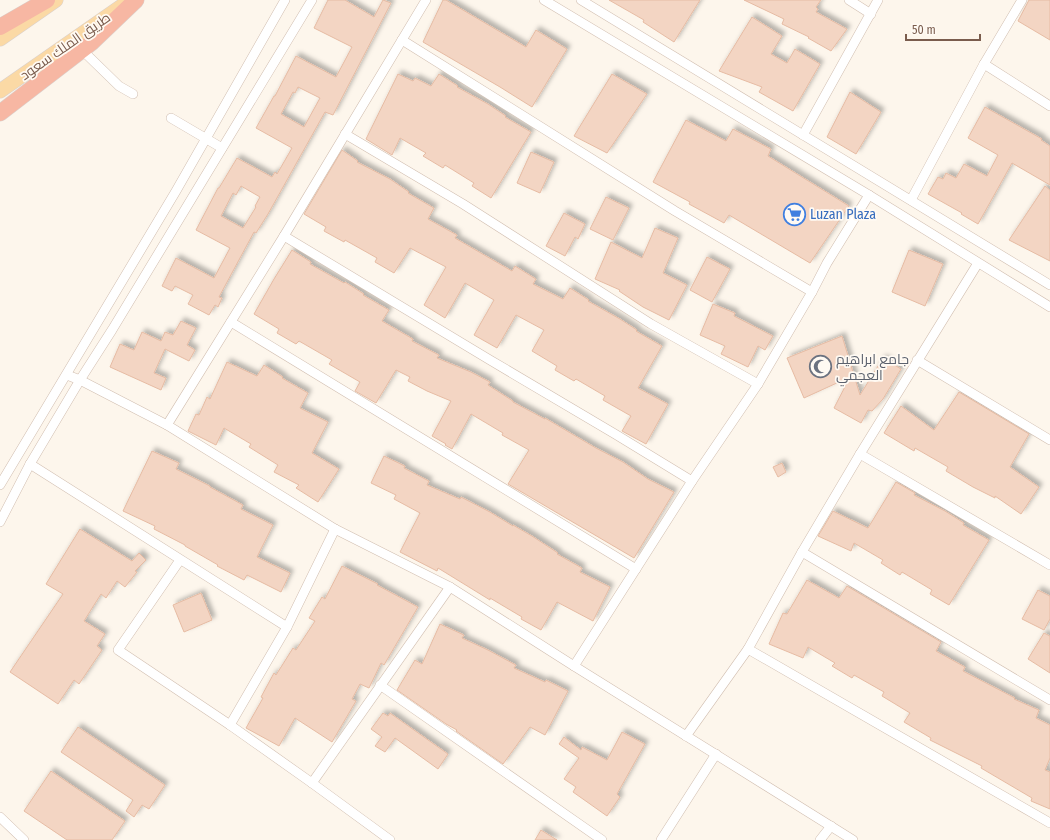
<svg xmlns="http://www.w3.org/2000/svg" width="1050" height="840" viewBox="0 0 1050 840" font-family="'Fira Sans Condensed',Cairo,sans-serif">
  <defs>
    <filter id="shadow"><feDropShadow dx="3.5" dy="-3.5" stdDeviation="2" flood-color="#0004"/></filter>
  </defs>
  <rect width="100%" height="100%" fill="#fdf6ec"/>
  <g fill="#f3d5c3" stroke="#e6bba3" fill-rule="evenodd" filter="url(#shadow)">
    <path d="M328,0H345L374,17L383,0L391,3L333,115L325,112L268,214L256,233L254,232L219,297L222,298L218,307L215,305L209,315L188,304L193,295L175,286L172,291L162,286L176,258L214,278L230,248L196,230L218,188H219L237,158L272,177L275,172L277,174L292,148L256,128L274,96H275L296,56L336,77L352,47L314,28ZM298,87L320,98L304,127L281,114L293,92L295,93ZM241,186L260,197L255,206L256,207L243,228L221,216L233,193L236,195Z"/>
    <polygon points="443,0 446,0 526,47 536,30 567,49 532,107 500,87 423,42"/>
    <polygon points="609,0 700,0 674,42 643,22 644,20"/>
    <polygon points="744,0 821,0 816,7 818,9 816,12 847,29 831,51 808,38 809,37 782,24 784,19"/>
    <polygon points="1029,0 1050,0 1050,40 1018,21"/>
    <polygon points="752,17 782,36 771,54 787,63 795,49 820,64 793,111 759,92 762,87 719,71"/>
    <polygon points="398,74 413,81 415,78 431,86 439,74 458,86 457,87 488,104 506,116 505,117 531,132 491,198 472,186 474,183 445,165 443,168 423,156 426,153 400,138 392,155 366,139"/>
    <polygon points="612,74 647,94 607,153 574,136"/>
    <polygon points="850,92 881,112 856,154 827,137"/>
    <polygon points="985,107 1042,139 1041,140 1050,146 1050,185 1012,163 978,224 961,214 962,213 928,194 938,177 943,179 946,173 956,178 964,164 987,176 998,155 968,138"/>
    <polygon points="686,120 726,141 733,129 771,149 768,156 849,206 810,263 729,215 724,223 689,204 690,202 653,182"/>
    <polygon points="342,150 358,161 357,162 390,179 409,192 408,193 434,208 428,219 457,235 455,238 512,271 515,266 536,279 533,284 563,299 570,288 589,300 588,301 620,319 637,330 636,331 662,346 638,388 668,404 646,444 622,431 631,416 603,400 605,396 576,379 574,381 555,370 557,366 532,351 544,330 516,315 497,348 474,335 494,300 465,283 445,318 424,305 446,267 410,248 394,273 375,262 377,258 345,240 344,242 324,231 326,227 304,214"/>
    <polygon points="531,152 554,162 540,193 517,183"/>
    <polygon points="1045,186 1050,190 1050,261 1009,240"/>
    <polygon points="606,197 629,208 613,240 590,229"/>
    <polygon points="564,213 585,224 578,239 575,237 565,256 546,246"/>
    <polygon points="655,228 678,238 663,273 687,285 669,320 643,307 619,291 620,290 595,279 611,242 642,258"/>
    <polygon points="292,250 311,262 310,264 344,283 345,282 364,294 363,295 389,310 382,321 413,339 412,341 439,355 437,358 471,372 490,382 488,385 513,401 513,402 545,419 545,418 596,448 623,462 648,479 674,492 634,558 508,484 529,450 502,435 503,433 471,414 452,449 445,445 446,444 432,436 451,401 427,391 408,381 410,377 396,370 376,403 355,391 360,382 329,364 332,360 299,341 296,344 277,333 279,329 254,314 274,279"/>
    <polygon points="909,250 943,264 925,306 892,292"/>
    <polygon points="707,257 730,269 712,302 690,290"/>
    <polygon points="713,304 735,313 734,316 773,336 765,350 758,346 748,367 721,354 725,346 700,335"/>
    <polygon points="181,321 196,328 187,345 195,350 189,361 165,349 154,373 166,378 161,390 110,367 120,344 134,350 142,332 161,341 165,332 173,335"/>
    <polygon points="842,336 860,395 883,358 901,369 883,399 872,411 868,410 861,423 834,408 850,377 804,398 787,358"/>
    <polygon points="227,362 257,376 264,365 283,377 282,378 308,393 300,408 328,422 312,453 339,469 318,502 296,488 299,485 274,472 278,465 249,447 251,444 224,428 216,445 188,431 196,414 199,415 207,397 210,399"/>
    <polygon points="959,392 1029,434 1010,467 1039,487 1021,514 995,496 995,498 973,487 946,471 948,467 915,448 914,451 884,433 901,406 934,430"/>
    <polygon points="152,451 179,463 176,469 210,486 210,487 243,505 241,509 273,525 257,557 290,573 281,592 247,575 244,580 217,566 218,565 185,546 185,545 154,529 155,526 123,511"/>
    <polygon points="384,456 405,466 404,468 429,481 427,485 460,499 461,497 490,512 513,526 513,525 532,536 558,553 557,554 582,568 580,572 610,587 593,621 557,602 541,630 521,619 522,617 490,598 490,600 438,568 437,571 400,552 420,513 394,499 396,495 371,483"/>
    <polygon points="782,463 786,472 778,477 773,467"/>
    <polygon points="896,482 915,493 914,495 945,511 964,523 963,525 989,540 949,605 930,594 932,590 902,572 900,575 881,563 883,560 854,543 851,551 818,536 833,511 868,528"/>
    <polygon points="80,529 132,561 139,553 146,560 135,571 137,572 125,587 117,581 106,598 101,594 84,621 105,634 97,646 102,650 79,684 74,680 58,704 10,672 63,594 46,584"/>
    <polygon points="342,566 378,584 377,585 418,607 384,665 381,663 369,688 360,684 352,699 356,701 332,742 295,718 279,746 246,728 263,698 261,697 274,673 276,675 293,648 296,650 315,621 309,618 322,597 325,599"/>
    <polygon points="807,580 839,598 847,586 941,642 936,651 965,667 963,671 1015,698 1014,699 1039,710 1036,718 1050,725 1050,758 1045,770 1050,772 1050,809 1031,801 1032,798 981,768 982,766 930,740 931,738 904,722 910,713 882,696 884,692 854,675 852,678 832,666 835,663 808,647 803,658 769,644 783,613 787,614"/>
    <polygon points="1038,590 1050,596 1050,619 1044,630 1022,619"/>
    <polygon points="201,593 212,620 184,632 173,605"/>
    <polygon points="440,624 464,635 462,638 488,650 516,665 514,668 545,682 546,680 568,691 545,735 530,727 503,764 456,731 457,730 446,724 397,690 415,660 422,664"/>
    <polygon points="1044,633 1050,636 1050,673 1028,659"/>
    <polygon points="383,713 388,716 390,713 448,754 438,769 395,738 385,752 375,746 382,737 371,729"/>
    <polygon points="78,727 165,785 149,809 142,805 134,817 126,811 133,800 61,752"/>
    <polygon points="622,732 645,744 617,794 620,797 607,816 573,792 576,787 564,779 579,758 559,744 564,737 581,750 582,747 607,760"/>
    <polygon points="51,771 125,821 112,840 67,840 24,811"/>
    <polygon points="541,830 557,840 535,840"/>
  </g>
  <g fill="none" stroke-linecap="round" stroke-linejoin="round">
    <defs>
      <g id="street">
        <polyline points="544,0 869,195 1050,307"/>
        <polyline points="581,0 1050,285"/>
        <polyline points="849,0 871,14"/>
        <polyline points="402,40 675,211 812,292"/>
        <polyline points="82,50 119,86 133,94"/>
        <polyline points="984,64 1050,106"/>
        <polyline points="171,118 222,148"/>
        <polyline points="345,134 463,204 651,324 758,384"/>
        <polyline points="803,135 878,0"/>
        <polyline points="911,200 984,64 1022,0"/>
        <polyline points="284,236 490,360 615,434 692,481"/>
        <polyline points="231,322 636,569"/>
        <polyline points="917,360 1050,440"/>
        <polyline points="67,375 80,380 167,425 335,529 450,587 574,666"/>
        <polyline points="167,425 284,236 426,0"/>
        <polyline points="860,454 1050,565"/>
        <polyline points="30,464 287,627"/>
        <polyline points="0,485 176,191 285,0"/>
        <polyline points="0,522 30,464 80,380 112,330 312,0"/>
        <polyline points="802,552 1050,700"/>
        <polyline points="180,560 118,650 230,725 312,783 390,840"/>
        <polyline points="748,649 1050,823"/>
        <polyline points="380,685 602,840"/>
        <polyline points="230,725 287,627 335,529"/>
        <polyline points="686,736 748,649 802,552 860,454 978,263"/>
        <polyline points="312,783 450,587"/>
        <polyline points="0,817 24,840"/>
        <polyline points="661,840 716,754"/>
        <polyline points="820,840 831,826"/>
        <polyline points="853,840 574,666 692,481 758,384 812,292 827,263 869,195"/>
      </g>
      <g id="primary">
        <polyline points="0,39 56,0"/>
        <polyline points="0,91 126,3"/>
      </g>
      <g id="highway">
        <polyline points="0,27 47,0"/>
        <polyline points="0,113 91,43 136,0"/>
      </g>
    </defs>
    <use href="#street" stroke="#d1beb0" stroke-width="10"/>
    <use href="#primary" stroke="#dad1cd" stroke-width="15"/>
    <use href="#highway" stroke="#dad1cd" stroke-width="17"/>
    <use href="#street" stroke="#fff" stroke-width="9"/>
    <use href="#primary" stroke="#fbd9a5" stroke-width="14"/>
    <use href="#highway" stroke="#f7b7a3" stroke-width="16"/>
  </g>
  <defs>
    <symbol id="supermarket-ring" viewBox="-11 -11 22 22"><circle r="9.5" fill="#fffaf3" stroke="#3f7fe0" stroke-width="1.5"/><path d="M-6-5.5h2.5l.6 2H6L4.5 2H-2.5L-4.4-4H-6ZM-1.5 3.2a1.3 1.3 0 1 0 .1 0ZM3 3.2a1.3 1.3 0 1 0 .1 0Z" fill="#3f7fe0"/></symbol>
    <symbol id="mosque-ring" viewBox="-11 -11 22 22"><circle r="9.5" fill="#fffaf3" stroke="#6b7280" stroke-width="1.5"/><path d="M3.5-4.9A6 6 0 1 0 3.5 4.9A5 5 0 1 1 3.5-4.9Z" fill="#6b7280"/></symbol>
  </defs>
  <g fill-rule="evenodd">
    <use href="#supermarket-ring" x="782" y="202" width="25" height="25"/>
    <use href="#mosque-ring" x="808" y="354" width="25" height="25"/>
  </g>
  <g text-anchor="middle" stroke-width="3.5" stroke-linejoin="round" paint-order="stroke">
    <g font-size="14" fill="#7a5c4d" stroke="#fffaf3">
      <text transform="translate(65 46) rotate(-35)" y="5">طريق الملك سعود</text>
    </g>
    <g font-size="14" fill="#366cbe" stroke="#fffaf3" text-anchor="start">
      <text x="810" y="219">Luzan Plaza</text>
    </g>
    <g font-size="14" fill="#5b616d" stroke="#fffaf3" text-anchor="start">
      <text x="836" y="364">جامع ابراهيم<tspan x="836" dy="16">العجمي</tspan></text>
    </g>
  </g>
  <path d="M906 34v6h74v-6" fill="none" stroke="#7a5c4d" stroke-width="2"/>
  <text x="912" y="34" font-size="12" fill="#7a5c4d" stroke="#fffaf3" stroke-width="3" paint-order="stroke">50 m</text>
</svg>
